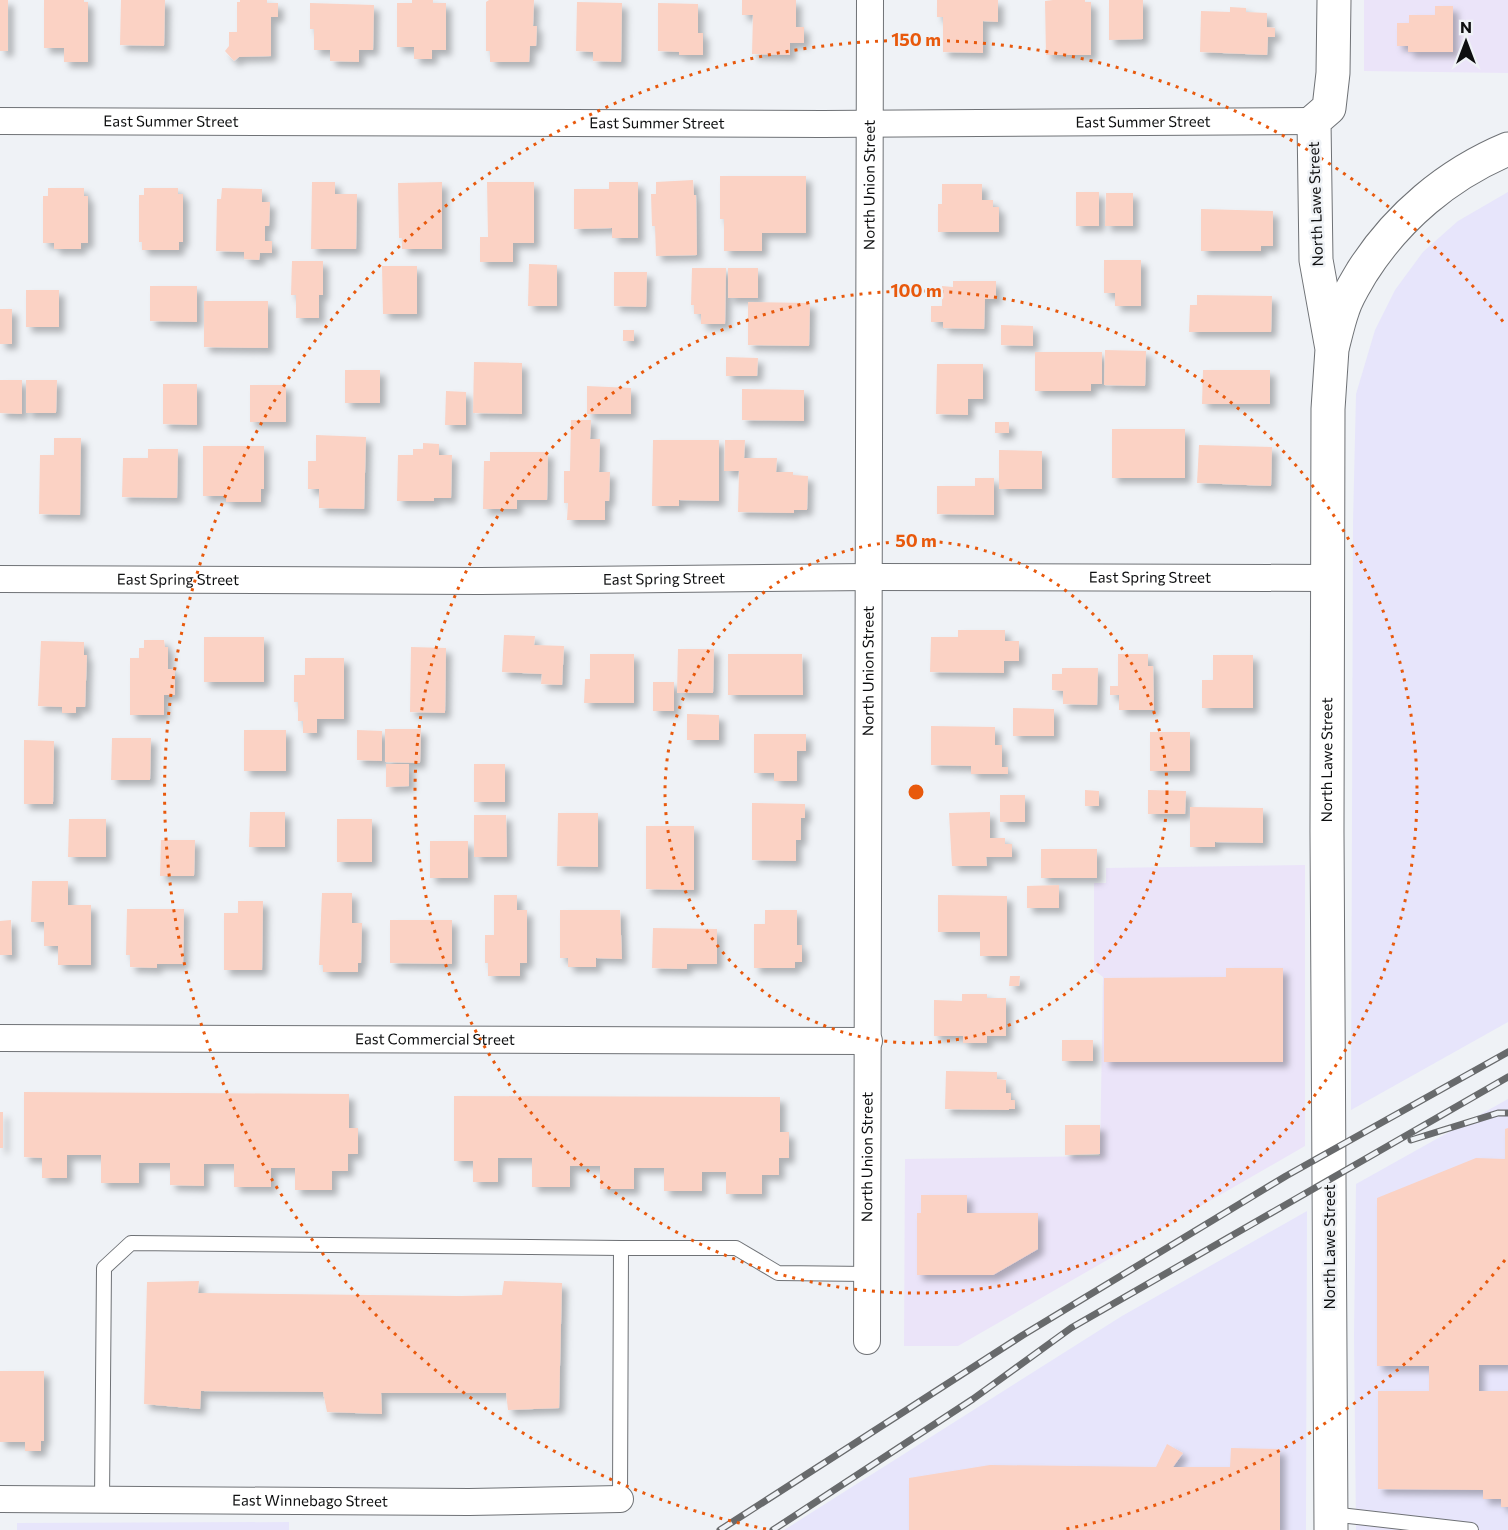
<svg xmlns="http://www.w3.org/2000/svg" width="1508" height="1530" viewBox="0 0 1508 1530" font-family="Commissioner,sans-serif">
  <defs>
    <filter id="shadow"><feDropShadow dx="5.5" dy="5.5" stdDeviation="3" flood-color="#0004"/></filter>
  </defs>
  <rect width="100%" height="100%" fill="#eff2f6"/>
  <g fill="#ebe4f9">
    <polygon points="1364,0 1508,0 1508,73 1364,71"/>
    <polygon points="1305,865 1305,1146 958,1346 904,1346 905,1159 1100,1156 1103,977 1094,970 1094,883 1106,883 1106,868"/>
  </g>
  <g fill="#e7e5fb">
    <polygon points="1508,192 1508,1022 1351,1110 1353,522 1356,394 1375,330 1395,290 1423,252 1458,221"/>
    <polygon points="1508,1099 1508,1530 1356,1530 1354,1335 1356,1184"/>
    <polygon points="1307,1211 1306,1530 784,1530 1122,1316"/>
    <polygon points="289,1522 289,1530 17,1530 17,1523"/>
  </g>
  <g fill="#fbd2c4" filter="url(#shadow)">
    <rect x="0" y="0" width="8" height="51"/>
    <polygon points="44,0 84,0 84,2 88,2 88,62 64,62 64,48 44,48"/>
    <polygon points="121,0 165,0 164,46 120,45"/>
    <polygon points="240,0 267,0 267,3 278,3 278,17 271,17 271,56 239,57 234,61 225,51 229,46 229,32 237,32 237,2 240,2"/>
    <polygon points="412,0 433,0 433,3 446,3 446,50 432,50 432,59 414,59 414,47 397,47 397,3 412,3"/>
    <polygon points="489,0 534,0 533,26 537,26 536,46 530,46 529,62 490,62 490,51 486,51 486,2"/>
    <polygon points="742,0 796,0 796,27 804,27 804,43 790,43 790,55 752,54 753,15 742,15"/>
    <polygon points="937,0 998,0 998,22 983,21 983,53 943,52 943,17 937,17"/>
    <polygon points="1053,0 1085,0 1085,2 1091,2 1091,55 1046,55 1045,1"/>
    <polygon points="1109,0 1143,0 1143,39 1109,40"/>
    <polygon points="577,2 622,3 621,62 593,61 593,52 576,51"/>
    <polygon points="310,3 374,5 373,50 359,50 359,62 330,61 330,50 314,50 314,29 310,29"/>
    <polygon points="658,3 698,4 698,33 703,33 703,55 679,55 679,52 658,51"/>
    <polygon points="1435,6 1453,6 1453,52 1408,52 1408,46 1397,46 1397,23 1409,23 1409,15 1435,15"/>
    <polygon points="1230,7 1246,8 1246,12 1267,13 1267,27 1275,28 1275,37 1268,37 1267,55 1200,52 1201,11 1230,12"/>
    <polygon points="720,176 806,176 806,233 762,233 762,251 724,251 724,219 720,219"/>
    <polygon points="693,180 694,195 696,195 697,255 656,256 655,226 652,226 651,194 656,194 656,182"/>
    <polygon points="312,182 335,182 335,194 357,194 356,249 311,249"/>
    <polygon points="442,182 442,249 402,249 402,238 399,238 398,183"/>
    <polygon points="487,182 534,182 534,243 513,243 513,262 480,262 480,237 488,237"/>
    <polygon points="609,182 638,182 638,238 612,238 612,228 574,229 574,189 609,189"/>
    <polygon points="942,184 982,184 982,200 993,200 993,207 999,207 999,232 938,232 938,204 942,204"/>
    <polygon points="48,188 84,188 84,196 88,196 88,243 81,243 81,249 54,249 54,243 43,243 43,196 48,196"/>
    <polygon points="144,188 178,188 178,194 183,194 183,242 179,242 179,250 142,250 142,242 139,242 139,195 144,195"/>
    <polygon points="222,188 262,189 262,202 270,202 269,226 265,226 265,241 272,241 272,253 260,253 259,260 244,259 244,252 216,251 217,199 221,199"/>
    <rect x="1076" y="192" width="23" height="34"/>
    <polygon points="1106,193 1133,193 1133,226 1105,226"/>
    <polygon points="1201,209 1273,211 1273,246 1261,246 1261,251 1201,251"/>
    <polygon points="1104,260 1141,260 1141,306 1115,306 1115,293 1104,293"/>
    <polygon points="292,261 323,261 323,295 319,295 319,318 296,318 296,295 291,295"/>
    <polygon points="529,264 557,265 557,306 528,306"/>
    <polygon points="382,266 417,266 417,314 383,314"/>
    <polygon points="692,268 726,268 725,324 701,324 701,314 694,314 694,305 691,305"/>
    <rect x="728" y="268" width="30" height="30"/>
    <polygon points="614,272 647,272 646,307 614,306"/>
    <polygon points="953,281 996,281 996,299 985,299 984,329 943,328 943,322 931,322 931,306 942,306 942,286 953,287"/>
    <polygon points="150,286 197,286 197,322 150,321"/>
    <rect x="26" y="290" width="33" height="37"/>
    <polygon points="1197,295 1272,296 1271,332 1189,332 1190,305 1197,305"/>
    <polygon points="204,301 268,301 268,348 204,347"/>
    <polygon points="748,302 810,303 809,346 748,345"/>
    <rect x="0" y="309" width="12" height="35"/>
    <polygon points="1001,325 1033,326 1033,346 1001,345"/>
    <rect x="623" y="330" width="11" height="11"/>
    <polygon points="1105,350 1146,351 1145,386 1104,385"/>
    <polygon points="1035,352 1102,352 1102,384 1091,384 1091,391 1035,391"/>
    <polygon points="726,357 758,358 757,376 726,376"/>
    <polygon points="474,362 522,363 522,414 473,413"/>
    <polygon points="937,364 983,364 983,399 968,399 968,415 936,414"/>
    <rect x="345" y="370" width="35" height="33"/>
    <polygon points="1203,370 1270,370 1270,404 1202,404"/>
    <polygon points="0,380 22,380 22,414 0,413"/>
    <polygon points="26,380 57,380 56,413 26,413"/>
    <polygon points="163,384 197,384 197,425 163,424"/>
    <rect x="250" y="385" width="36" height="37"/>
    <polygon points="587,386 631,388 631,414 587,414"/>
    <polygon points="742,389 804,390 804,421 742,420"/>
    <polygon points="446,391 466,392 466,425 445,425"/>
    <polygon points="571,420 591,420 590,439 600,439 599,472 610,472 609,501 605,501 605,520 567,520 568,503 564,503 564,471 570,471"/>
    <rect x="995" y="422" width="14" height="11"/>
    <rect x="1112" y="429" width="73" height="49"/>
    <polygon points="316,435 366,437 364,509 319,508 319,489 308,489 308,461 316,461"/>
    <polygon points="54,438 81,438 80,515 39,514 40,455 54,455"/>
    <polygon points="653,440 719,440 719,501 679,500 679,506 652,506"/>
    <polygon points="725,440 745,440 744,458 777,458 776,472 793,472 793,475 808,476 807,510 794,510 794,513 738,512 739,471 724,471"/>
    <polygon points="423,443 439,444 439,455 452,455 451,498 434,498 434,501 397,501 398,455 413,455 413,449 423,449"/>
    <polygon points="1199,445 1272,447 1271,486 1197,483"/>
    <polygon points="203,446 264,446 264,489 261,489 261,502 226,502 226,496 203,496"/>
    <polygon points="148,449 178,449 177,498 122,497 123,458 148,458"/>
    <polygon points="999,450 1042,451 1042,489 999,489"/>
    <polygon points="490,452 548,452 547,500 517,500 517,509 483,509 484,461 490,461"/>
    <polygon points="975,478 994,478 994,515 937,514 937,486 975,486"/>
    <polygon points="958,630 1005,630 1005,641 1019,641 1019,661 1004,661 1004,673 930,672 931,637 958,637"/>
    <polygon points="504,635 535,636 534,645 564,646 562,685 541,684 542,674 502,672"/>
    <rect x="204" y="637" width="60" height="45"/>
    <polygon points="144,640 164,640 165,647 168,647 168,669 175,669 175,695 164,695 164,715 130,715 130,658 139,658 139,648 144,648"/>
    <polygon points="41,641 84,642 84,655 87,655 85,707 76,707 76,713 62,713 62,707 38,706"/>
    <polygon points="411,647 446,648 445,713 410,712"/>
    <polygon points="678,649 714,649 713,693 677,693"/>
    <polygon points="590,654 634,654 634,703 584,703 585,679 590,679"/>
    <polygon points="728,654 802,654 803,695 728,695"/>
    <polygon points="1118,654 1148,654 1148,666 1153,666 1154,710 1119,710 1119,695 1110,695 1110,686 1118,686"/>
    <polygon points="1213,655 1253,655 1253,708 1202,708 1202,680 1213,680"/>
    <polygon points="305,658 344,658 344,719 317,719 317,733 303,733 303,721 298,721 298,702 294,702 294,675 305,675"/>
    <polygon points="1062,668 1098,668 1097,705 1063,704 1063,691 1052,690 1052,674 1062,674"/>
    <rect x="653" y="682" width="21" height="29"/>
    <polygon points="1013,708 1054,709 1054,736 1013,736"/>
    <polygon points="687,714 719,715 719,740 687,740"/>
    <polygon points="931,726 995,727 995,745 1002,745 1002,767 1008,767 1008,774 971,774 971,766 931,765"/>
    <polygon points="385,729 421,729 420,763 385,762"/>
    <rect x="244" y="730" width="42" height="41"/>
    <polygon points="357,730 382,731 382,761 357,760"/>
    <rect x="1150" y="732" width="40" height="39"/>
    <polygon points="754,734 806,734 806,751 797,751 797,781 774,781 774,773 754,773"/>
    <polygon points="112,738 151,738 150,780 111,780"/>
    <polygon points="24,740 54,741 53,804 24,804"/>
    <polygon points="386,764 409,764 409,786 386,787"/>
    <rect x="474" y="764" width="31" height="38"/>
    <polygon points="1085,790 1099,791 1099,806 1085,806"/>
    <polygon points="1148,790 1186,791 1185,814 1148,814"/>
    <rect x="1000" y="795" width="25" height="27"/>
    <polygon points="752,803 805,804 805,818 801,818 801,840 796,840 796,861 752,860"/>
    <polygon points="1190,807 1263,808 1263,843 1215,842 1215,847 1190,847"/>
    <polygon points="250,812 285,812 285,847 249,847"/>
    <polygon points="990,812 990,838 1005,838 1005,844 1012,844 1012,857 986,857 987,866 952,866 949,813"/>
    <polygon points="558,813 598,813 598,867 557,866"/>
    <polygon points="474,815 506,815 507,857 474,857"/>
    <polygon points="69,819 106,819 106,857 68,857"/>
    <rect x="337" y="819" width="35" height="43"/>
    <polygon points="646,826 694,826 694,890 646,889"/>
    <polygon points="161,840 195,840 194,876 160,876"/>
    <rect x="430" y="841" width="38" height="37"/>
    <rect x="1041" y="849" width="56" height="29"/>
    <polygon points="32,881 68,881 68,905 91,905 91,965 58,965 58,946 44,946 44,922 31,922"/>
    <polygon points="1059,885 1059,908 1027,908 1027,886"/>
    <polygon points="322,893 352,893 352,923 362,923 361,963 358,963 358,972 323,972 323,965 319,965"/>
    <polygon points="494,895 517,895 517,910 527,910 527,963 520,963 520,976 488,976 488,963 485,963 485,935 494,935"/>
    <polygon points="938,895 1007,896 1007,956 980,956 980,932 938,932"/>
    <polygon points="238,901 263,901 262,970 224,970 224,913 238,913"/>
    <polygon points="127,909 184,909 183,964 157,964 157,968 130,967 130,955 126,955"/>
    <polygon points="560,910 620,910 622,959 596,958 596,967 568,967 568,958 560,958"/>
    <polygon points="765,910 797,910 797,945 802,945 802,962 795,962 795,968 754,968 754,924 765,924"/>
    <polygon points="11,920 12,955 0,955 0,921"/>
    <polygon points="390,920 452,920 452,964 390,963"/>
    <polygon points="653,928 717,929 717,964 687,964 687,969 652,968"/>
    <polygon points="1226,968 1283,968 1283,1062 1104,1062 1104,978 1226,977"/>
    <polygon points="1010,976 1020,976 1019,986 1009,986"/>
    <polygon points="962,994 987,994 987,998 1006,998 1006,1036 987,1036 987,1043 963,1043 963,1036 934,1036 934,1000 962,1001"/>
    <rect x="1062" y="1040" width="31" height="21"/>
    <polygon points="946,1071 997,1072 997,1079 1006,1080 1006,1093 1011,1093 1011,1100 1015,1100 1015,1109 1009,1109 1009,1110 945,1109"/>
    <polygon points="24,1092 349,1094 349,1128 358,1128 358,1154 348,1154 348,1171 332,1171 332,1190 295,1190 295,1168 271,1168 271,1187 234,1187 234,1164 204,1164 204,1186 170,1185 170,1163 139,1163 139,1183 101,1183 101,1155 67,1155 67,1178 42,1178 42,1158 24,1157"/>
    <polygon points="454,1096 780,1097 780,1132 789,1132 789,1158 779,1158 779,1175 762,1175 762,1194 726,1194 726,1172 702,1172 702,1191 664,1191 664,1168 634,1168 634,1189 600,1189 600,1166 570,1166 570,1187 532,1187 532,1158 498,1158 498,1182 473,1182 473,1161 454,1161"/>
    <rect x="0" y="1112" width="3" height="36"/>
    <polygon points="1065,1125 1100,1125 1100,1154 1065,1155"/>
    <polygon points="1508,1128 1508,1365 1479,1365 1479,1391 1508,1391 1508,1507 1501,1507 1501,1499 1483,1499 1483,1490 1378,1489 1378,1391 1429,1391 1429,1366 1377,1366 1377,1198 1476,1158 1505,1159 1505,1129"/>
    <polygon points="921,1195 967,1195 967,1213 1038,1213 1038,1249 993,1275 917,1275 917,1213 921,1213"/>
    <polygon points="199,1281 198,1293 460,1296 502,1295 504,1281 562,1283 559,1408 508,1410 506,1393 381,1393 382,1414 327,1412 323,1392 201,1391 200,1409 144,1404 147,1282"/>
    <polygon points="0,1371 44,1371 44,1441 41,1441 41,1451 25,1451 25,1442 0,1442"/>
    <polygon points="1167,1444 1183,1453 1173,1467 1230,1467 1231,1448 1280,1449 1280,1530 909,1530 909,1478 990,1465 1156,1467"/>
  </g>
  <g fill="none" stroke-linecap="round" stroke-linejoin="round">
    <defs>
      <g id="service">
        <polyline points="620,1499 621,1248 736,1248 778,1273 868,1274"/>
        <polyline points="102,1500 104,1268 131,1243 621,1248"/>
        <polyline points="1331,1514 1471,1530"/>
      </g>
      <g id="minor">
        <path id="s1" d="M0,121L823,124L1314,121"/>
        <path id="s2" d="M0,579L480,581L870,577L1328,578"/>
        <path id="s3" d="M0,1038L869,1041"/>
        <path id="s4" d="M867,1341L870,0"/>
        <path id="s5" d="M0,1499L469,1502L620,1499"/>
      </g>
      <g id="secondary">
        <path d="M1333,345C1336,333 1339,320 1343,309C1347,296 1355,284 1362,272C1397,217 1448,174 1508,149"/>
        <path id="s6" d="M1331,1530L1327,832L1328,409L1332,349L1316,260L1314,121L1329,108L1333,73L1334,0"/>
      </g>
    </defs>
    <use href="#service" stroke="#6f7276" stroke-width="16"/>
    <use href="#minor" stroke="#6f7276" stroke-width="28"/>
    <use href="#secondary" stroke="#6f7276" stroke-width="35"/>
    <use href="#service" stroke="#fff" stroke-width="14"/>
    <use href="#minor" stroke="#fff" stroke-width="26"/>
    <use href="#secondary" stroke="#fff" stroke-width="33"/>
    <defs>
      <g id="rail">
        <polyline points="1411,1140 1498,1113 1508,1113"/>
        <polyline points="720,1530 1023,1335 1286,1176 1508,1052"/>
        <polyline points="773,1530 973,1399 1071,1328 1508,1077"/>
      </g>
    </defs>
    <use href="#rail" stroke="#686a6c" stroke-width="7"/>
    <use href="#rail" stroke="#eff2f6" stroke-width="4.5" stroke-dasharray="14" stroke-linecap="butt"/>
  </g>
  <g fill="none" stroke="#e8590c" stroke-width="3" stroke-dasharray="3 6">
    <circle cx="916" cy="792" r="251"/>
    <circle cx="916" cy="792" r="501"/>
    <path d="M1505 1260A752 752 0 0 1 1066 1529M766 1529A752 752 0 1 1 1505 324"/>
  </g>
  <g text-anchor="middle" stroke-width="5" stroke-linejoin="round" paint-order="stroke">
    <g font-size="15" fill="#0e0f10" stroke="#eff2f6">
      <text dy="5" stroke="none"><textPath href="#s1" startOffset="171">East Summer Street</textPath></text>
      <text dy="5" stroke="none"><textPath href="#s1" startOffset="1143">East Summer Street</textPath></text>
      <text dy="5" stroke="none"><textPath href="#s1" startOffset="657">East Summer Street</textPath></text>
      <text dy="5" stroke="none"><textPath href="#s4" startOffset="1156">North Union Street</textPath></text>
      <text transform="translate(1316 204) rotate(-92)" y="5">North Lawe Street</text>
      <text dy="5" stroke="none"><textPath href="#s2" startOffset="1150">East Spring Street</textPath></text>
      <text dy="5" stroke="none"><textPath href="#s2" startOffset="178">East Spring Street</textPath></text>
      <text dy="5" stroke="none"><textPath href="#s2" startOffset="664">East Spring Street</textPath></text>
      <text dy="5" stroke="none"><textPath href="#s4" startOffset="670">North Union Street</textPath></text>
      <text dy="5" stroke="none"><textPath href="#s6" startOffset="770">North Lawe Street</textPath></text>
      <text dy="5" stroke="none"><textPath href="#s3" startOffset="435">East Commercial Street</textPath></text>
      <text dy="5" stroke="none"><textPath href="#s4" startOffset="184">North Union Street</textPath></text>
      <text transform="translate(1330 1247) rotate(-90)" y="5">North Lawe Street</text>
      <text dy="5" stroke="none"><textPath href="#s5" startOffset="310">East Winnebago Street</textPath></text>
    </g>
  </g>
  <circle cx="916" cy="792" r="9" fill="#e8590c" stroke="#eff2f6" stroke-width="3"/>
  <g font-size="18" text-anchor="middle" font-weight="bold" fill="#e8590c" stroke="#eff2f6" stroke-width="5" stroke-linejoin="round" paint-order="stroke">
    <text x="916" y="46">150 m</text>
    <text x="916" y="297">100 m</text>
    <text x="916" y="547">50 m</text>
  </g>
  <g transform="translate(1466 42)" stroke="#eff2f6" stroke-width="4.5" paint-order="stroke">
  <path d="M0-4.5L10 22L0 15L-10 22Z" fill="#0e0f10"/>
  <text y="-9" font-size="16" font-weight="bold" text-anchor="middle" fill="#0e0f10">N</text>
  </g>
</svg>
